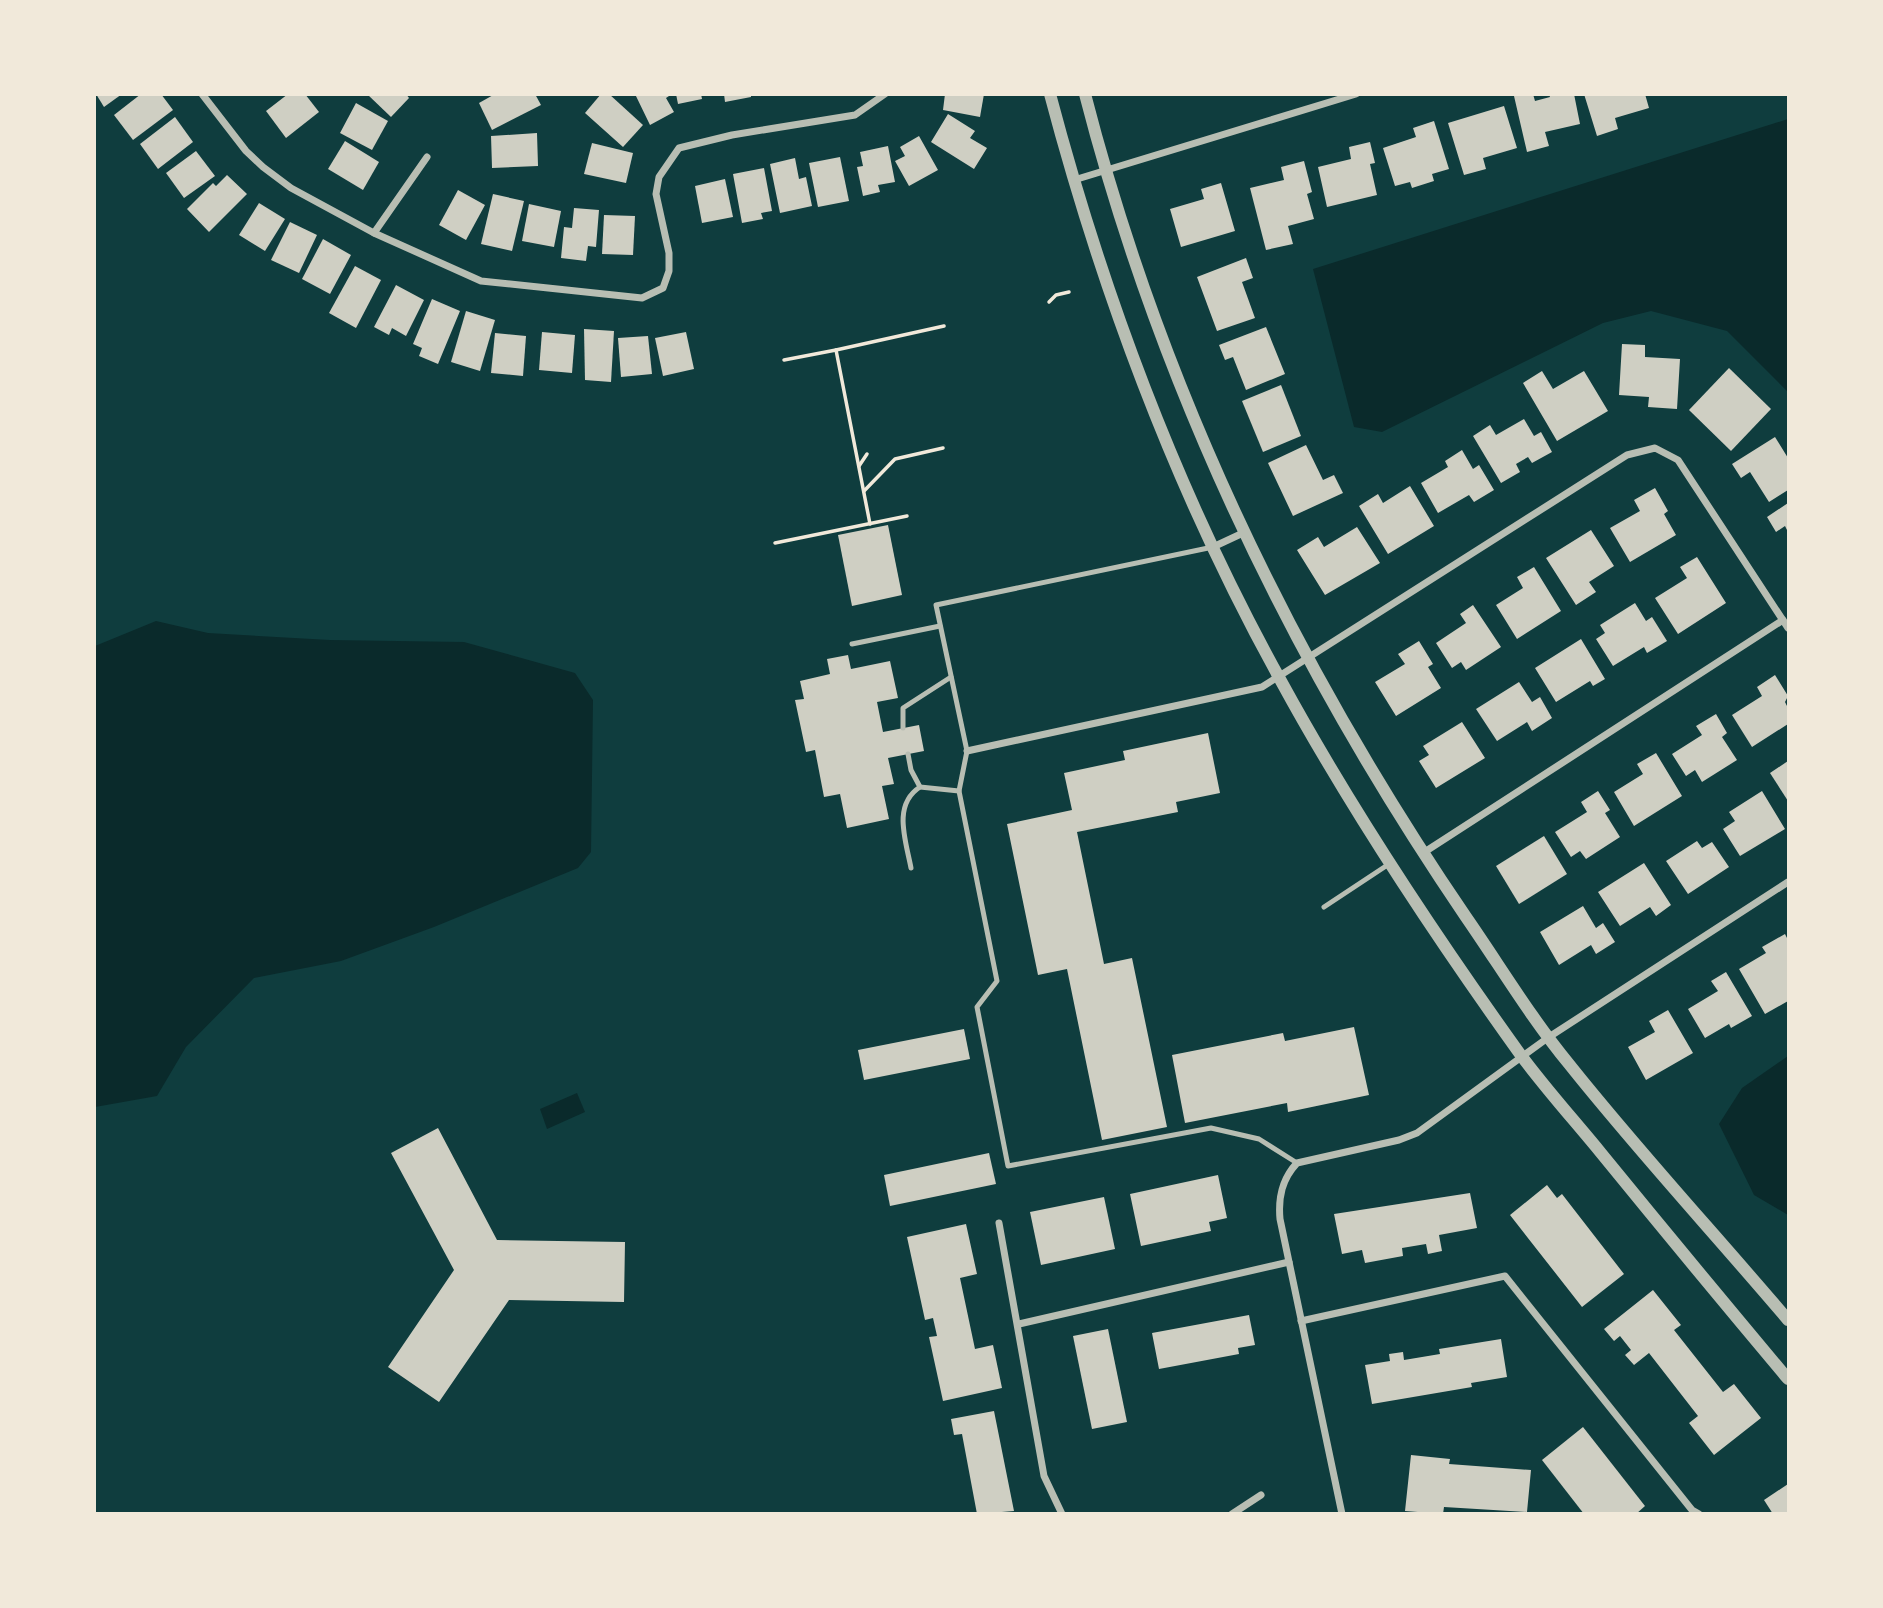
<svg xmlns="http://www.w3.org/2000/svg" width="1883" height="1608" viewBox="0 0 1883 1608" font-family="Montserrat,sans-serif">
  <rect width="100%" height="100%" fill="#0f3d3e"/>
  <g fill="#0a2a2b">
    <polygon points="1788,119 1788,392 1727,331 1651,311 1603,323 1382,432 1354,427 1313,269"/>
    <polygon points="156,621 208,633 330,640 464,642 575,673 593,700 591,852 578,868 434,927 341,961 254,978 186,1047 157,1096 95,1107 95,646"/>
    <polygon points="1788,1056 1788,1215 1754,1195 1719,1124 1742,1088"/>
    <polygon points="577,1093 585,1112 547,1129 540,1109"/>
  </g>
  <g fill="#cfcfc3">
    <polygon points="96,94 122,94 104,107"/>
    <polygon points="141,94 161,94 173,110 133,140 114,115"/>
    <polygon points="288,94 305,94 319,112 286,138 266,111"/>
    <polygon points="367,94 406,94 409,98 391,117"/>
    <polygon points="495,94 535,94 541,105 492,130 479,103"/>
    <polygon points="601,94 609,94 643,125 623,147 585,113"/>
    <polygon points="635,94 672,94 666,98 674,112 650,125"/>
    <polygon points="676,94 701,94 702,99 678,104"/>
    <polygon points="724,94 751,94 751,97 725,102"/>
    <polygon points="945,94 984,94 980,117 943,110"/>
    <polygon points="1533,94 1535,101 1550,97 1549,94 1574,94 1580,124 1545,132 1549,146 1527,152 1514,96"/>
    <polygon points="1584,94 1645,94 1649,108 1615,118 1618,129 1597,136"/>
    <polygon points="356,103 388,121 372,150 340,133"/>
    <polygon points="1504,106 1517,148 1483,158 1486,169 1464,175 1448,123"/>
    <polygon points="948,114 975,131 970,138 987,148 974,169 931,142"/>
    <polygon points="175,117 193,142 158,169 140,144"/>
    <polygon points="1434,121 1449,169 1432,174 1434,181 1412,188 1410,182 1395,186 1383,148 1416,137 1413,128"/>
    <polygon points="537,133 538,166 492,168 491,136"/>
    <polygon points="919,136 938,170 909,186 895,161 905,156 900,147"/>
    <polygon points="345,141 379,162 363,190 328,169"/>
    <polygon points="1370,142 1375,163 1370,164 1377,195 1327,207 1318,167 1351,159 1349,147"/>
    <polygon points="592,143 633,153 626,183 584,174"/>
    <polygon points="888,146 895,182 878,185 880,192 863,196 857,167 863,166 860,152"/>
    <polygon points="196,151 215,176 184,198 166,173"/>
    <polygon points="840,157 849,201 818,207 809,163"/>
    <polygon points="795,158 799,179 806,177 812,206 780,213 770,164"/>
    <polygon points="1304,161 1312,192 1307,194 1314,219 1288,226 1293,244 1266,250 1250,188 1284,180 1281,167"/>
    <polygon points="764,168 772,211 761,213 763,219 742,223 733,174"/>
    <polygon points="227,175 247,194 209,232 187,209 213,183 216,186"/>
    <polygon points="725,179 733,217 702,223 695,186"/>
    <polygon points="1221,183 1235,231 1181,247 1170,209 1204,199 1201,189"/>
    <polygon points="458,190 485,205 466,240 439,225"/>
    <polygon points="493,194 524,201 512,251 481,244"/>
    <polygon points="259,203 285,219 265,251 239,235"/>
    <polygon points="529,204 561,211 554,247 522,241"/>
    <polygon points="574,208 599,210 596,247 588,246 586,261 561,258 564,227 572,228"/>
    <polygon points="604,215 635,216 633,255 602,254"/>
    <polygon points="290,222 317,235 299,273 271,260"/>
    <polygon points="323,239 351,255 330,294 302,279"/>
    <polygon points="1246,258 1253,278 1242,282 1255,318 1217,331 1197,277"/>
    <polygon points="355,266 381,280 356,328 329,313"/>
    <polygon points="396,285 424,300 406,336 392,328 389,335 374,327"/>
    <polygon points="432,299 460,311 438,364 419,356 422,348 413,344"/>
    <polygon points="466,311 495,320 480,371 451,362"/>
    <polygon points="1266,327 1285,374 1246,390 1233,357 1225,360 1219,345"/>
    <polygon points="584,329 614,331 611,382 585,380"/>
    <polygon points="542,332 575,335 572,373 539,370"/>
    <polygon points="686,332 694,369 663,376 655,338"/>
    <polygon points="495,333 526,336 523,376 491,373"/>
    <polygon points="648,336 652,374 621,377 618,338"/>
    <polygon points="1622,344 1645,345 1645,357 1680,359 1677,409 1648,407 1649,397 1619,395"/>
    <polygon points="1729,368 1771,409 1731,451 1689,410"/>
    <polygon points="1542,371 1553,389 1584,371 1608,411 1557,441 1523,383"/>
    <polygon points="1281,385 1301,436 1263,452 1242,401"/>
    <polygon points="1524,419 1534,436 1541,432 1552,452 1532,463 1528,457 1516,464 1520,472 1501,483 1473,436 1490,425 1496,435"/>
    <polygon points="1775,437 1788,458 1788,490 1769,502 1750,472 1741,478 1732,464"/>
    <polygon points="1306,445 1323,480 1334,475 1343,493 1293,516 1268,463"/>
    <polygon points="1462,450 1473,469 1479,465 1494,490 1474,502 1469,495 1438,513 1421,483 1448,467 1445,461"/>
    <polygon points="1410,486 1434,526 1388,554 1359,506 1378,494 1383,503"/>
    <polygon points="1655,488 1668,511 1664,514 1676,535 1630,562 1610,528 1640,511 1634,500"/>
    <polygon points="1788,503 1788,532 1785,526 1776,532 1767,517"/>
    <polygon points="888,525 902,595 852,606 838,535"/>
    <polygon points="1357,527 1380,563 1325,595 1297,550 1318,537 1324,547"/>
    <polygon points="1591,530 1614,566 1589,582 1596,592 1576,605 1546,558"/>
    <polygon points="1697,557 1726,603 1678,634 1655,598 1687,578 1680,567"/>
    <polygon points="1534,567 1561,611 1517,639 1496,605 1523,588 1517,577"/>
    <polygon points="1635,603 1646,621 1652,617 1667,641 1647,653 1644,647 1613,666 1596,639 1605,633 1600,625"/>
    <polygon points="1473,605 1501,647 1466,670 1461,662 1452,668 1436,643 1466,623 1460,614"/>
    <polygon points="1581,639 1605,679 1593,686 1590,681 1556,702 1535,668"/>
    <polygon points="1419,641 1433,664 1428,667 1441,688 1396,716 1375,682 1405,664 1398,654"/>
    <polygon points="848,655 851,669 890,661 898,698 877,702 883,732 919,725 924,751 888,758 894,784 882,786 889,819 847,828 840,794 824,797 815,750 806,752 795,700 804,699 800,681 830,674 827,659"/>
    <polygon points="1775,675 1788,696 1785,702 1788,708 1788,724 1752,747 1732,715 1762,696 1757,687"/>
    <polygon points="1519,682 1532,702 1540,697 1552,718 1532,731 1527,722 1497,741 1476,709"/>
    <polygon points="1716,714 1727,733 1722,737 1737,760 1702,782 1695,770 1686,776 1672,754 1702,735 1696,726"/>
    <polygon points="1462,722 1485,758 1436,788 1419,761 1429,755 1423,746"/>
    <polygon points="1208,733 1220,793 1176,802 1178,812 1077,832 1104,964 1132,958 1167,1127 1102,1140 1067,969 1038,975 1007,824 1072,810 1064,773 1125,760 1123,751"/>
    <polygon points="1656,753 1682,796 1634,826 1614,792 1643,774 1637,764"/>
    <polygon points="1788,761 1788,801 1770,773"/>
    <polygon points="1598,791 1610,810 1605,813 1620,837 1586,859 1580,851 1571,857 1555,832 1587,812 1581,802"/>
    <polygon points="1762,791 1785,829 1740,856 1723,829 1735,821 1729,812"/>
    <polygon points="1544,836 1567,874 1519,904 1496,866"/>
    <polygon points="1697,841 1702,848 1712,842 1729,867 1688,894 1666,861"/>
    <polygon points="1644,863 1671,905 1656,916 1650,907 1620,926 1598,892"/>
    <polygon points="1583,906 1596,928 1603,923 1615,942 1596,954 1591,945 1559,965 1540,932"/>
    <polygon points="1785,934 1788,940 1788,1001 1765,1014 1739,969 1766,953 1762,947"/>
    <polygon points="1726,972 1752,1016 1731,1028 1729,1024 1705,1038 1688,1009 1718,991 1711,981"/>
    <polygon points="1668,1010 1693,1053 1646,1080 1628,1047 1655,1032 1649,1021"/>
    <polygon points="1354,1027 1369,1095 1288,1112 1287,1103 1185,1123 1172,1055 1283,1033 1285,1041"/>
    <polygon points="964,1029 970,1059 864,1080 858,1050"/>
    <polygon points="438,1128 497,1240 625,1242 624,1302 509,1300 439,1402 388,1367 454,1270 391,1153"/>
    <polygon points="989,1153 996,1184 890,1206 884,1175"/>
    <polygon points="1218,1175 1227,1218 1209,1222 1211,1231 1141,1246 1130,1194"/>
    <polygon points="1547,1185 1557,1198 1562,1194 1624,1274 1582,1307 1510,1215"/>
    <polygon points="1470,1193 1477,1228 1439,1235 1442,1251 1428,1254 1426,1244 1402,1248 1403,1256 1365,1263 1362,1250 1342,1254 1334,1214"/>
    <polygon points="1104,1197 1115,1249 1041,1265 1030,1212"/>
    <polygon points="966,1224 977,1274 960,1278 975,1349 993,1345 1002,1388 943,1401 929,1337 937,1336 933,1318 925,1320 907,1237"/>
    <polygon points="1653,1290 1681,1325 1674,1330 1723,1392 1734,1384 1761,1418 1714,1455 1689,1423 1698,1416 1649,1353 1634,1365 1625,1355 1631,1350 1620,1336 1614,1341 1604,1329"/>
    <polygon points="1249,1315 1255,1345 1238,1348 1239,1354 1159,1369 1152,1333"/>
    <polygon points="1108,1329 1127,1422 1092,1429 1073,1336"/>
    <polygon points="1501,1339 1507,1377 1471,1383 1472,1387 1372,1404 1365,1365 1390,1361 1389,1354 1403,1352 1404,1360 1440,1354 1439,1349"/>
    <polygon points="994,1411 1014,1511 977,1514 962,1434 954,1435 951,1419"/>
    <polygon points="1583,1427 1645,1506 1636,1514 1584,1514 1542,1460"/>
    <polygon points="1411,1455 1450,1459 1449,1464 1531,1470 1527,1512 1444,1507 1443,1514 1405,1511"/>
    <polygon points="1788,1484 1788,1514 1773,1514 1764,1500"/>
  </g>
  <g fill="none" stroke-linecap="round" stroke-linejoin="round">
    <g stroke="#f1e9da" stroke-width="3.5">
      <polyline points="1049,302 1056,295 1069,292"/>
      <polyline points="784,360 836,350"/>
      <polyline points="859,466 867,454"/>
      <polyline points="864,491 895,459 943,448"/>
      <polyline points="870,524 836,350 944,326"/>
      <polyline points="775,543 907,516"/>
    </g>
    <g stroke="#b8beb3" stroke-width="5">
      <polyline points="1213,547 936,605 967,751 959,791 997,981 977,1007 1008,1166 1211,1128 1259,1139 1297,1163"/>
      <polyline points="852,644 940,626"/>
      <polyline points="903,728 903,708 951,677"/>
      <polyline points="908,754 911,770 920,787 959,791"/>
      <path d="M911,868C906,841 892,805 920,787"/>
      <polyline points="1324,907 1389,864"/>
    </g>
    <g stroke="#b8beb3" stroke-width="7">
      <polyline points="202,94 246,151 263,167 291,188 374,233 481,281 642,298 663,288 669,271 669,253 656,194 659,177 679,148 732,135 855,115 885,94"/>
      <polyline points="1074,180 1356,94"/>
      <polyline points="374,233 427,157"/>
      <polyline points="1213,547 1243,533"/>
      <polyline points="967,751 1262,687 1627,455 1655,448 1678,460 1788,628"/>
      <polyline points="1423,853 1783,620"/>
      <polyline points="999,1223 1044,1476 1062,1514"/>
      <polyline points="1301,1321 1505,1276 1692,1510 1699,1514"/>
      <polyline points="1019,1324 1289,1262"/>
      <polyline points="1232,1514 1261,1495"/>
      <path d="M1342,1514L1280,1219C1278,1197 1282,1179 1297,1163L1399,1140L1417,1133L1549,1037L1788,882"/>
    </g>
    <g stroke="#b8beb3" stroke-width="12">
      <path d="M1050,94C1104,298 1179,497 1281,681C1352,811 1434,934 1520,1054C1545,1088 1574,1120 1601,1153C1663,1229 1725,1304 1788,1379"/>
      <path d="M1085,94C1161,389 1295,666 1466,917C1500,966 1531,1018 1569,1064C1639,1152 1716,1235 1788,1320"/>
    </g>
  </g>
  <rect width="1883" height="1608" fill="none" stroke="#f1e9da" stroke-width="192"/>
</svg>
